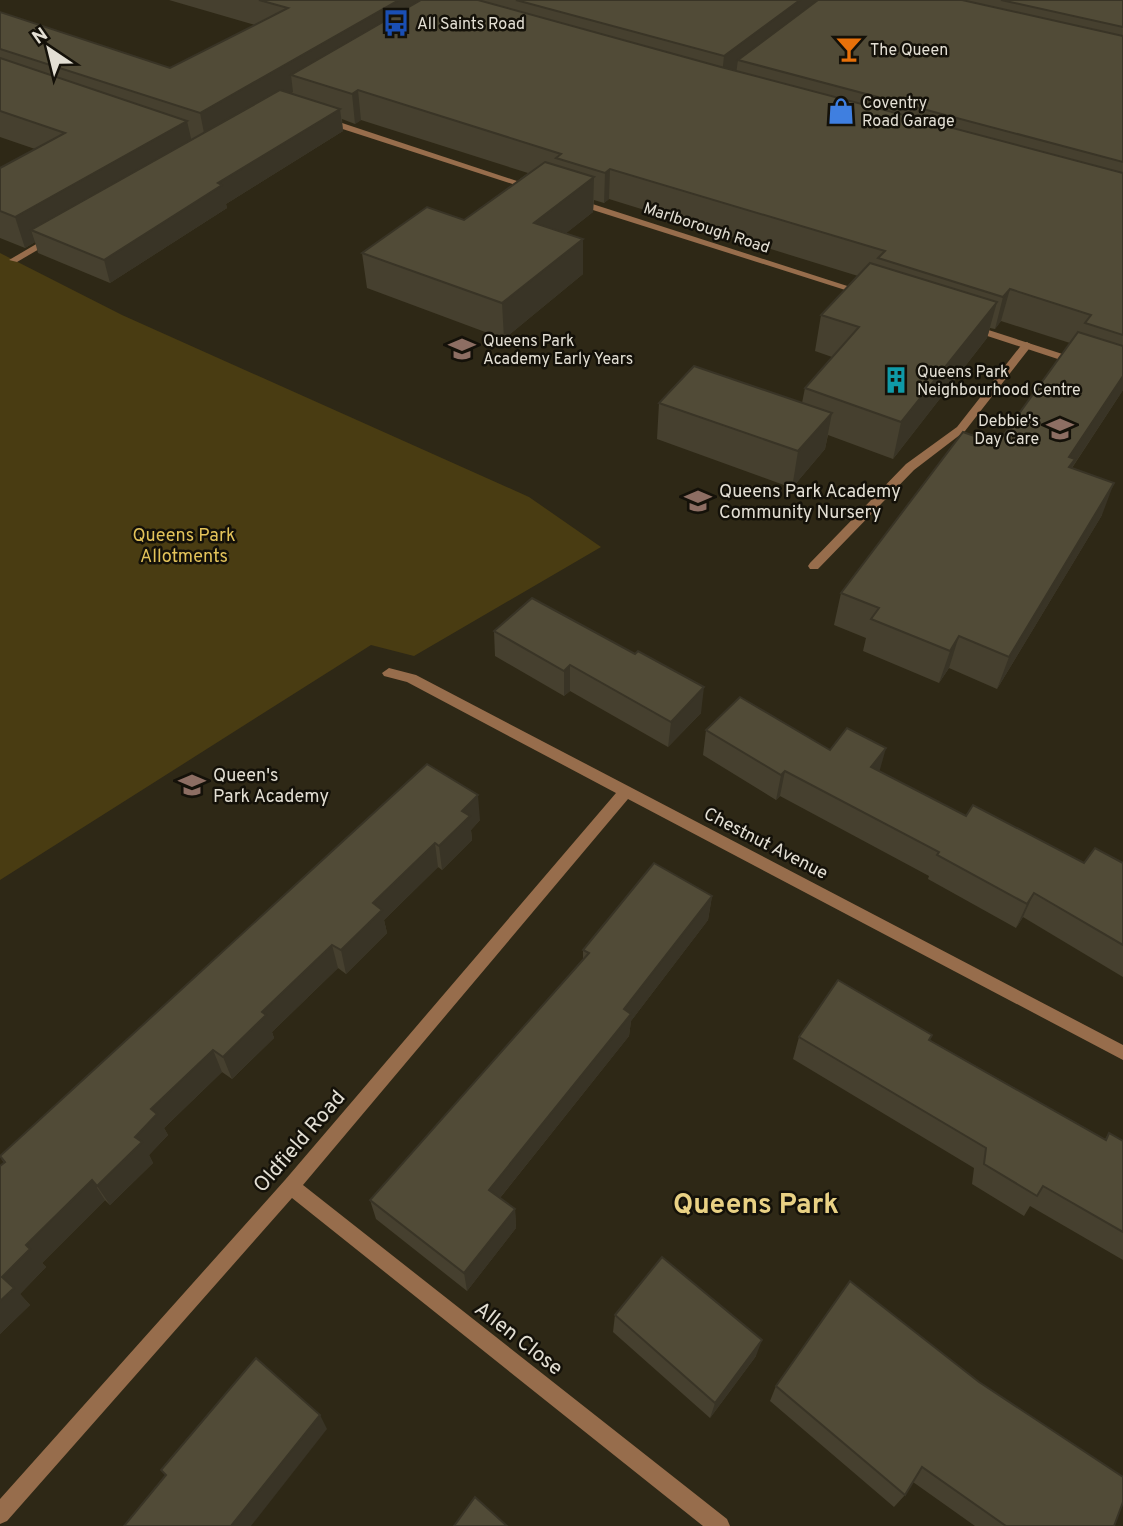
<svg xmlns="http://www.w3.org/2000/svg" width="1123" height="1526" viewBox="0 0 1123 1526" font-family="Overpass,sans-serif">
  <rect width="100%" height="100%" fill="#2e2816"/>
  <polygon fill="#493c12" points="0,253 122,315 529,497 601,547 414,656 371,645 0,880"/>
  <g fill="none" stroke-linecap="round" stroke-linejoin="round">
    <polygon fill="#976d4c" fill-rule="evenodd" points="1027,342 1032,345 965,431 914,470 818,569 810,569 808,566 810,563 906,464 957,427 1023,343"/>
    <g fill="#976d4c" fill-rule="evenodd">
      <polygon points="324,119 330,119 538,188 531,190 324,123"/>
      <polygon points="574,200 580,200 869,293 861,295 574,204"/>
      <polygon points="50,236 58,238 17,262 9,260"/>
      <polygon points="973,325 1081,360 1082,362 1077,365 1073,364 969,330 969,326"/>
      <polygon points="389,668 416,675 1123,1045 1123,1060 628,799 303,1185 727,1519 730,1526 703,1526 292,1198 7,1521 0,1524 0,1499 285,1180 616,793 407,682 384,676 382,673"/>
    </g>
  </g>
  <g fill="#46402f">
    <polygon points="169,0 1123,0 1123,390 1072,468 1102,515 997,689 949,668 939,683 863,651 866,638 834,625 841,593 997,444 1070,343 1001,321 995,329 990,328 987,338 893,459 828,435 825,449 792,488 657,439 659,403 802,403 805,388 832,357 815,351 821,315 858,276 609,199 604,203 594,200 593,212 566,233 583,239 583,274 504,339 367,288 362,253 464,220 528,173 361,120 355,124 342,119 343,131 226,204 227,208 110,283 38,253 35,242 25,248 0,238 0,168 35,149 0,137 0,12 170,68 255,25"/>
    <polygon points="494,631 701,713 668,747 570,691 564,696 495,656"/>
    <polygon points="706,730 830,750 879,771 966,816 1084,863 1123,863 1123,977 1023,917 1016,928 928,879 929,876 780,796 776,800 703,755"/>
    <polygon points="427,764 480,820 471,830 472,840 442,870 438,867 384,920 387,933 346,974 338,968 272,1032 274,1038 232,1079 222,1072 164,1128 168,1135 149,1155 153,1163 110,1205 105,1200 42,1263 46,1267 20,1294 30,1305 0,1334 4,1163 0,1157"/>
    <polygon points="712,896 708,920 631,1021 629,1036 500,1198 515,1209 516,1228 467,1291 376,1219 370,1200 583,959 583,950"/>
    <polygon points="932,1035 930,1040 1105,1139 1109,1133 1123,1141 1123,1260 1030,1206 1024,1216 972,1184 974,1168 793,1059 799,1037"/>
    <polygon points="615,1315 756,1356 710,1418 613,1332"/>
    <polygon points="776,1386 1114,1526 975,1526 913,1482 905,1495 894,1507 770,1401"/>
  </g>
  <g fill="#393426">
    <polygon points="399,0 427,0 291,75 293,92 206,143 200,113"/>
    <polygon points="800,0 833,0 738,60 736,74 721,85 724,56"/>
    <polygon points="358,90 361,120 355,124 352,94"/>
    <polygon points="340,109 343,131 226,204 227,208 110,283 104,260 218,183"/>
    <polygon points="187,121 194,151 31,230 35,242 25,248 15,217"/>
    <polygon points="610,169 609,199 604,203 605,173"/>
    <polygon points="594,177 593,212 535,258 534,223"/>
    <polygon points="583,239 583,274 504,339 502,303"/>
    <polygon points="1010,289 1001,321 995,329 1003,297"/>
    <polygon points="997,302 987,338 893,459 901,422"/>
    <polygon points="1123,376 1123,390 1071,469 1063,491 1069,457"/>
    <polygon points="832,413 825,449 792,488 798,451"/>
    <polygon points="1114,483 1102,515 997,689 1009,657"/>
    <polygon points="959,636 949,668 939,683 950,651"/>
    <polygon points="570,665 570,691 564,696 564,671"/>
    <polygon points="704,687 701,713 668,747 671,722"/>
    <polygon points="886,748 879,773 871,767"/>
    <polygon points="785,771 780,796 776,800 781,775"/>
    <polygon points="478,795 480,820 471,830 472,840 442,870 439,846 462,811"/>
    <polygon points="435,843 438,867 384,920 387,933 346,974 341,950 373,903"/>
    <polygon points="1034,893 1023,917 1016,928 1027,904"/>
    <polygon points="712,896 708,920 631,1021 629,1036 491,1209 489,1190 624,1009"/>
    <polygon points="332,945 338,968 272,1032 274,1038 232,1079 223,1057 262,1012"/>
    <polygon points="213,1050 222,1072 164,1128 168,1135 149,1155 153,1163 110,1205 97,1186 135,1137 151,1109"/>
    <polygon points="92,1180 105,1200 42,1263 46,1267 20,1294 30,1305 0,1334 0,1301 2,1277 26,1245"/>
    <polygon points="515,1209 516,1228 467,1291 464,1273"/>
    <polygon points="762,1340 756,1356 710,1418 715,1403"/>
    <polygon points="320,1415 327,1429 251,1526 231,1526"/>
  </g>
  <g fill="#514b37" stroke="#393426" stroke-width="2">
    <polygon points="259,0 399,0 200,113 0,49 0,12 170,68 288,8"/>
    <polygon points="421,0 478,0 721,67 1123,173 1123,335 1085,323 1091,315 1010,289 1003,297 878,258 885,251 610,169 605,173 556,158 561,154 358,90 352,94 291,75"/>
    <polygon points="516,0 800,0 724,56"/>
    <polygon points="818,0 962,0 1123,36 1123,162 738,60"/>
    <polygon points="1001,0 1123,0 1123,27"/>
    <polygon points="0,58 187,121 15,217 0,211 0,168 65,133 0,111"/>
    <polygon points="280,90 340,109 218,183 222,185 104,260 31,230"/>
    <polygon points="545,162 594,177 534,223 583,239 502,303 362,253 427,207 464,220"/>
    <polygon points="870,263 997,302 901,422 805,388 859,327 821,315"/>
    <polygon points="1078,332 1123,346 1123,376 1069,457 1075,459 1069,467 1114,483 1009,657 959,636 950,651 871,619 879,608 841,593 963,432 997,444"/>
    <polygon points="694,366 832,413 798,451 659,403"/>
    <polygon points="532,598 635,654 638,651 704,687 671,722 570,665 564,671 494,631"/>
    <polygon points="740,697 830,750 847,728 886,748 871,767 966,816 973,805 1084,863 1095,848 1123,863 1123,945 1034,893 1027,904 937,855 939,852 785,771 781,775 706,730"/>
    <polygon points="427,764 478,795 462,811 470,816 439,846 435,843 373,903 382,910 341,950 332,945 262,1012 266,1015 223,1057 213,1050 151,1109 157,1114 135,1137 142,1142 97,1186 92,1180 26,1245 30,1249 2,1277 14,1288 0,1301 0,1166 5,1162 0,1156"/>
    <polygon points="654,863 712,896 624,1009 631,1014 489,1190 515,1209 464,1273 370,1200 589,953 583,950"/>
    <polygon points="838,980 932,1035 929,1040 1106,1140 1109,1133 1123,1141 1123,1232 1043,1186 1037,1196 984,1164 986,1148 799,1037"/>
    <polygon points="662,1257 762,1340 715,1403 615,1315"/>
    <polygon points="850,1281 979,1382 1123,1477 1123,1502 1114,1526 1006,1526 922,1467 905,1495 776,1386"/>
    <polygon points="256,1358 320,1415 231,1526 124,1526 166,1475 161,1470"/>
    <polygon points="475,1497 507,1526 454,1526"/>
  </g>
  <defs>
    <symbol id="bus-bare" viewBox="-9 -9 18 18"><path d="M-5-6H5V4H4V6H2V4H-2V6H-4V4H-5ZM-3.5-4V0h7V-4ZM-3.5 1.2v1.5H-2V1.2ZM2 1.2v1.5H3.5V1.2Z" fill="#1a4fb4" stroke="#141109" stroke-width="2.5" paint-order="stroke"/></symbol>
    <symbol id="bar-bare" viewBox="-9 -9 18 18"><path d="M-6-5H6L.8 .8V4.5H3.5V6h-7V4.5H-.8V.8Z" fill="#e8710a" stroke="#141109" stroke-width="2.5" paint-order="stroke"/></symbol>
    <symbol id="shop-bare" viewBox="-9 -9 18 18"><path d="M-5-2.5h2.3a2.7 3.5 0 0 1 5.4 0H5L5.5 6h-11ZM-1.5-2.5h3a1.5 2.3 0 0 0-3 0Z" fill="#3f7fe0" stroke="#141109" stroke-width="2.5" paint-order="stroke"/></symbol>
    <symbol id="school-bare" viewBox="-9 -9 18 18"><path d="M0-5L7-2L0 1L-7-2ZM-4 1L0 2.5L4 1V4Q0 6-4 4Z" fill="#8d6e63" stroke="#141109" stroke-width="2.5" paint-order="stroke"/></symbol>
    <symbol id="building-bare" viewBox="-9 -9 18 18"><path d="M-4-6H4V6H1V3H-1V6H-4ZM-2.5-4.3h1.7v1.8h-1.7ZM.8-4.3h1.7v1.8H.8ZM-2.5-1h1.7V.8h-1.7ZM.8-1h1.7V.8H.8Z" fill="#0f9aa8" stroke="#141109" stroke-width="2.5" paint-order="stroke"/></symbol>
  </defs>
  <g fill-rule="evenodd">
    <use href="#bus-bare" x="377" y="4" width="38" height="38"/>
    <use href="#bar-bare" x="830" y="30" width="38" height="38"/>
    <use href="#shop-bare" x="822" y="92" width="38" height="38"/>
    <use href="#school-bare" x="443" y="330" width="38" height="38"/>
    <use href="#building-bare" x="877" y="361" width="38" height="38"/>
    <use href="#school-bare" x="1041" y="410" width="38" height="38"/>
    <use href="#school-bare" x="679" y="482" width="38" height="38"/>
    <use href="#school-bare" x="173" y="766" width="38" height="38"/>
  </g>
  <g text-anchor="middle" stroke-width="5" stroke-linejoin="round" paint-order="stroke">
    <g font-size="16" fill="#e3dfd4" stroke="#141109" text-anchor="start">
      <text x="417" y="29">All Saints Road</text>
      <text x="870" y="55">The Queen</text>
      <text x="862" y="108">Coventry<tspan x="862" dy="18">Road Garage</tspan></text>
      <text x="483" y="346">Queens Park<tspan x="483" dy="18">Academy Early Years</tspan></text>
      <text x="917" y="377">Queens Park<tspan x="917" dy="18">Neighbourhood Centre</tspan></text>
      <text x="1039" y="426" text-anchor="end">Debbie's<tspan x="1039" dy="18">Day Care</tspan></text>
    </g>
    <g font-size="16" fill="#e3dfd4" stroke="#141109">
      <text transform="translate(707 227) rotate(18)" y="6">Marlborough Road</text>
    </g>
    <g font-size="18" fill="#e3dfd4" stroke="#141109" text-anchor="start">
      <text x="719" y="497">Queens Park Academy<tspan x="719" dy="21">Community Nursery</tspan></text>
      <text x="213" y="781">Queen's<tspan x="213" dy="21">Park Academy</tspan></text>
    </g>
    <g font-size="18" fill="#e3c35a" stroke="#141109">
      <text x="184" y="541">Queens Park<tspan x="184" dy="21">Allotments</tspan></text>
    </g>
    <g font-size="18" fill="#e3dfd4" stroke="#141109">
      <text transform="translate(766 843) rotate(27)" y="6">Chestnut Avenue</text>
    </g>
    <g font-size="21" fill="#e3dfd4" stroke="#141109">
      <text transform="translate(299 1141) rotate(-49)" y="7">Oldfield Road</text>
      <text transform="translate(519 1338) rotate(38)" y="7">Allen Close</text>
    </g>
    <g font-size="28" font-weight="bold" fill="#e9d184" stroke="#141109">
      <text x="756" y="1213">Queens Park</text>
    </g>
  </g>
  <g transform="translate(49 49) rotate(325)" stroke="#141109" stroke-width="5" paint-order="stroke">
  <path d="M0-5L12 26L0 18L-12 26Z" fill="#e3dfd4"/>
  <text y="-10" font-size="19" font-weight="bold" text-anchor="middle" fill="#e3dfd4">N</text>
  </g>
</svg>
